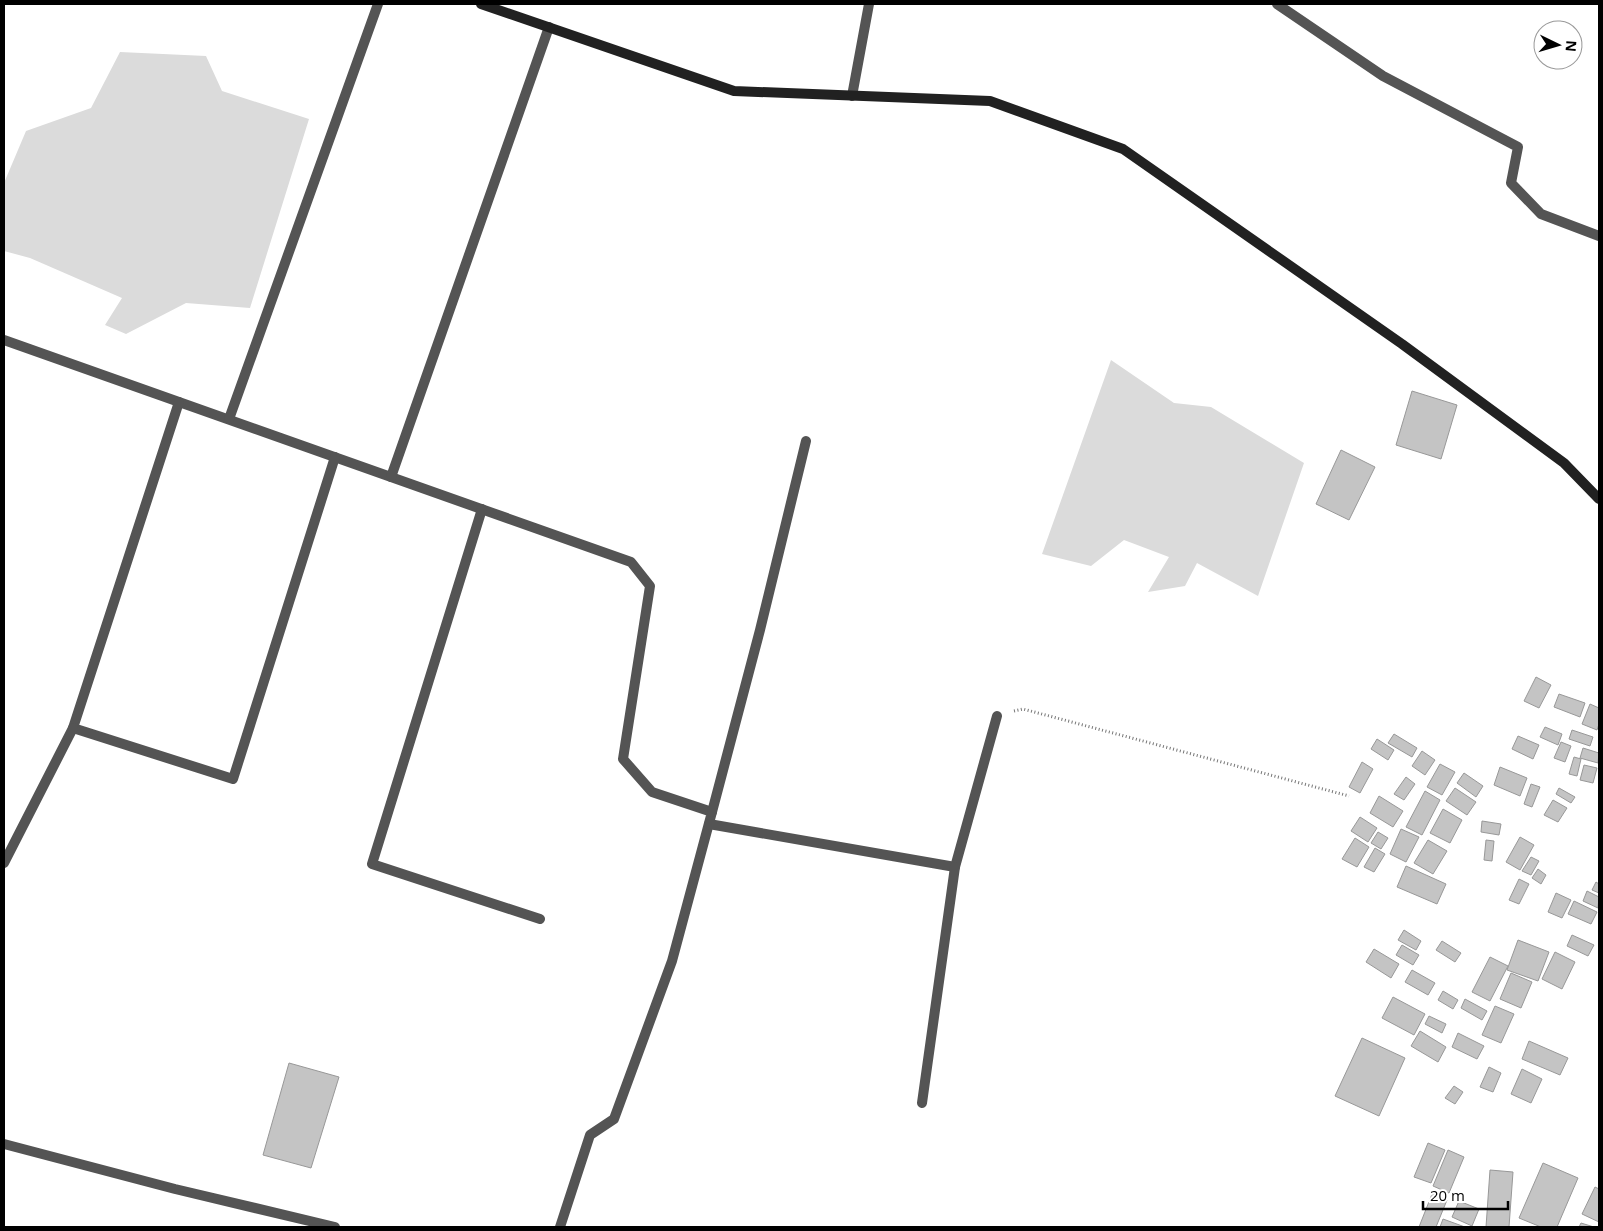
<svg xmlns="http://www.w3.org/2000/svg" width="1603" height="1231" viewBox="0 0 1603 1231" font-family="'Open Sans',sans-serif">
  <rect width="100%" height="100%" fill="#fff"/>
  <g fill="#dbdbdb">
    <polygon points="120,52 206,56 222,91 309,119 250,308 186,303 126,334 105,325 122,298 30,258 4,251 4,183 26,131 91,108"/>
    <polygon points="1111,360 1174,403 1211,407 1304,463 1258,596 1197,563 1185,586 1148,592 1169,557 1124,540 1091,566 1042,554"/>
  </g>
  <g fill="#c4c4c4" stroke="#989898">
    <polygon points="1412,391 1457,405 1441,459 1396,445"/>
    <polygon points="1341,450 1375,467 1349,520 1316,504"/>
    <polygon points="1536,677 1551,685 1539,708 1524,701"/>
    <polygon points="1559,694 1585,703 1580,717 1554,707"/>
    <polygon points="1590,704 1599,708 1599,724 1597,730 1582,724"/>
    <polygon points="1545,727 1562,734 1558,745 1540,737"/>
    <polygon points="1572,730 1593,737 1590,746 1569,739"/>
    <polygon points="1394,734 1417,748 1412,757 1388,743"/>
    <polygon points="1518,736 1539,745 1533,759 1512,749"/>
    <polygon points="1377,739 1394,750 1388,760 1371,749"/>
    <polygon points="1561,742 1571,746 1565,762 1554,758"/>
    <polygon points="1583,748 1599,753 1598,763 1580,758"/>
    <polygon points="1422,751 1435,760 1425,775 1412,766"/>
    <polygon points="1574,757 1581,759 1577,776 1569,774"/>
    <polygon points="1362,762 1373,769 1360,793 1349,787"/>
    <polygon points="1440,764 1455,772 1442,795 1427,787"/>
    <polygon points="1584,765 1597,768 1593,783 1580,780"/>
    <polygon points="1500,767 1527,778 1520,796 1494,785"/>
    <polygon points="1464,773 1483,786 1476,797 1457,783"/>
    <polygon points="1406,777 1415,784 1404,800 1394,794"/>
    <polygon points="1531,784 1540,787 1532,807 1524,804"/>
    <polygon points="1455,788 1476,802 1467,815 1446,801"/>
    <polygon points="1559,788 1575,797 1571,803 1556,794"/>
    <polygon points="1425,791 1440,800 1422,835 1406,827"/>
    <polygon points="1379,796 1403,811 1393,827 1370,813"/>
    <polygon points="1553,800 1567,808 1558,822 1544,815"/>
    <polygon points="1443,809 1462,820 1450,843 1430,833"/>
    <polygon points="1360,817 1377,828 1368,842 1351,831"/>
    <polygon points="1482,821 1501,824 1499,835 1481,832"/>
    <polygon points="1401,829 1419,837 1406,862 1390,854"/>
    <polygon points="1378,832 1388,838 1381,849 1371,843"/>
    <polygon points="1520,837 1534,845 1520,870 1506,862"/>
    <polygon points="1355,838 1369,847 1357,867 1342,859"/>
    <polygon points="1428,840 1447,851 1433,874 1414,863"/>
    <polygon points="1486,840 1494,841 1492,861 1484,860"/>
    <polygon points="1375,848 1385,854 1374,872 1364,867"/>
    <polygon points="1531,857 1539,861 1531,875 1522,871"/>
    <polygon points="1406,866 1446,884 1437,904 1397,887"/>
    <polygon points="1538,869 1546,875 1541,884 1532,878"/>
    <polygon points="1519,879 1529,884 1519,904 1509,900"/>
    <polygon points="1596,882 1599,884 1599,893 1592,890"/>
    <polygon points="1587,891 1599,897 1598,908 1583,901"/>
    <polygon points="1556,893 1571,900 1562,918 1548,912"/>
    <polygon points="1574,901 1597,912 1591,924 1568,914"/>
    <polygon points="1404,930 1421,941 1416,950 1398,940"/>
    <polygon points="1572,935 1594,945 1588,956 1567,946"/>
    <polygon points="1518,940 1549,952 1538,981 1507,970"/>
    <polygon points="1442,941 1461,953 1455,962 1436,950"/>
    <polygon points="1402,945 1419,955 1413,965 1396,955"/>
    <polygon points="1374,949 1399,964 1391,978 1366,962"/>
    <polygon points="1555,952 1575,962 1562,989 1542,979"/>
    <polygon points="1490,957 1508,966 1490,1001 1472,992"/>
    <polygon points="1412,970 1435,983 1428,995 1405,982"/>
    <polygon points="1511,973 1532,982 1521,1008 1500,999"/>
    <polygon points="1443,991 1458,1000 1453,1009 1438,1000"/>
    <polygon points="1393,997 1425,1014 1414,1035 1382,1018"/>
    <polygon points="1465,999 1487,1011 1482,1020 1461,1008"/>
    <polygon points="1495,1006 1514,1014 1501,1043 1482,1035"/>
    <polygon points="1429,1016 1446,1024 1442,1033 1425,1024"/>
    <polygon points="1420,1031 1446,1047 1438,1062 1411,1046"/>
    <polygon points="1458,1033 1484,1046 1477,1059 1452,1047"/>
    <polygon points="1362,1038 1405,1058 1379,1116 1335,1096"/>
    <polygon points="1529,1041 1568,1058 1560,1075 1522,1059"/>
    <polygon points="289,1063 339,1077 311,1168 263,1155"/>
    <polygon points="1489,1067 1501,1073 1493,1092 1480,1087"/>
    <polygon points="1522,1069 1542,1079 1531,1103 1511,1094"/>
    <polygon points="1454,1086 1463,1092 1455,1104 1445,1098"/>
    <polygon points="1428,1143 1445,1150 1431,1183 1414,1177"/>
    <polygon points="1448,1150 1464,1157 1449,1193 1433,1186"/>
    <polygon points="1543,1163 1578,1178 1557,1227 1541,1227 1519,1218"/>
    <polygon points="1490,1170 1513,1172 1509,1227 1486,1227"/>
    <polygon points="1595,1187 1599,1189 1599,1222 1582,1214"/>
    <polygon points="1432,1194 1447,1200 1436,1227 1419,1227"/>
    <polygon points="1459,1201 1479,1209 1472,1226 1452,1217"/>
    <polygon points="1443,1219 1465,1227 1440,1227"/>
    <polygon points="1581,1223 1594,1227 1579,1227"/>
  </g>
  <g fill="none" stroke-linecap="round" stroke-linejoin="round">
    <polyline stroke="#767676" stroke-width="3" stroke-dasharray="1 2.5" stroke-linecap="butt" points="1014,711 1023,709 1349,796"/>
    <g stroke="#545454" stroke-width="10">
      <polyline points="1277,4 1383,76 1518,147 1511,183 1541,214 1599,236"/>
      <polyline points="852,96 869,4"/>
      <polyline points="4,340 631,562 650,586 623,759 652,792 712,812 672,961 614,1119 590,1135 560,1227"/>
      <polyline points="179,402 73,728 233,779 335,457"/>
      <polyline points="229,419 378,4"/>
      <polyline points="391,477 549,27"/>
      <polyline points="482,509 372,864 540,919"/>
      <polyline points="712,812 760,630 806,441"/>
      <polyline points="709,824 955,867 997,716"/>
      <polyline points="4,863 73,728"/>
      <polyline points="922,1103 955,867"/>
      <polyline points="4,1144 175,1189 335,1227"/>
    </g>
    <polyline stroke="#212121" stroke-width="10" points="481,4 734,91 990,101 1123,149 1402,344 1564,463 1599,499"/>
  </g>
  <rect width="1603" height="1231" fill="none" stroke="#000000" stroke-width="10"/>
  <g transform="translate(1558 45) rotate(95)"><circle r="24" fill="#ffffff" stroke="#999999"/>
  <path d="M0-4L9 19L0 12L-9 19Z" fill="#000000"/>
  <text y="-8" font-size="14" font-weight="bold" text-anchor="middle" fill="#000000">N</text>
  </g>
  <path d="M1423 1201v8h85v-8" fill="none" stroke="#000000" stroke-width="2.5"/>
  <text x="1430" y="1201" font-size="15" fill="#000000" stroke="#ffffff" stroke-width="4" paint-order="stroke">20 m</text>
</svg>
